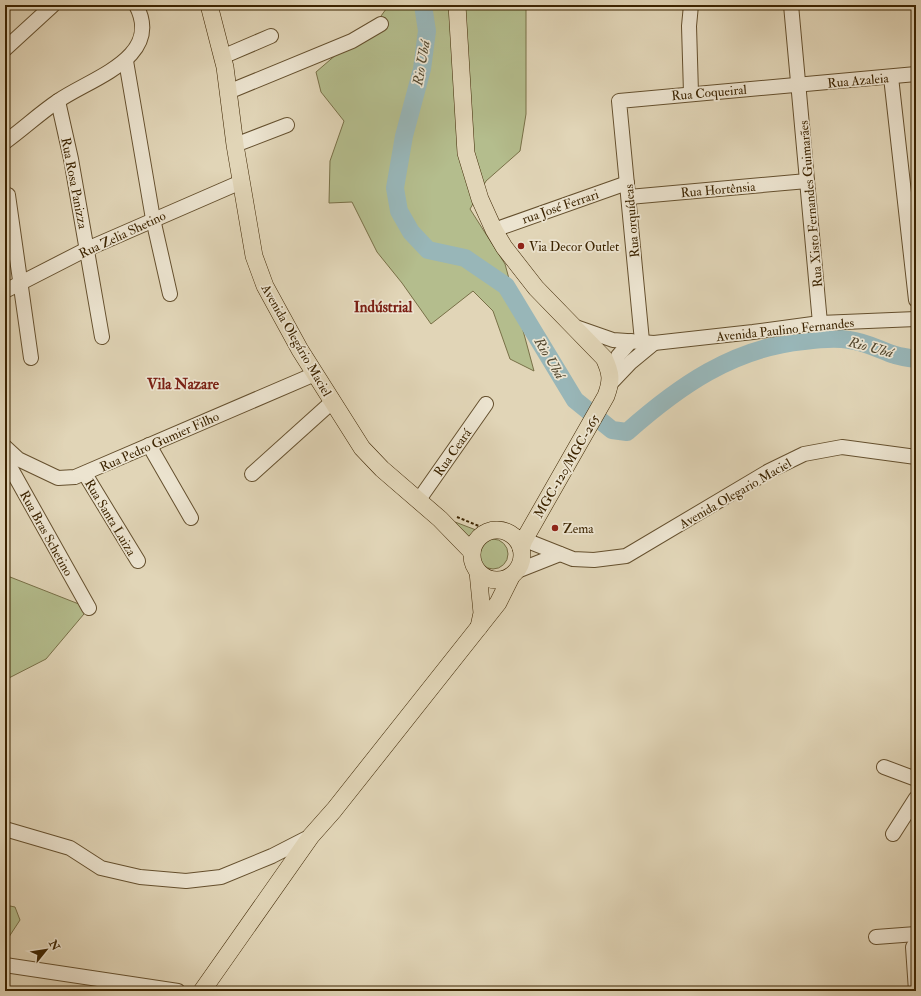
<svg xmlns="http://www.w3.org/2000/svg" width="921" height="996" viewBox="0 0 921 996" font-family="'IM FELL Double Pica',serif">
  <rect width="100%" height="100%" fill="#e1d5b7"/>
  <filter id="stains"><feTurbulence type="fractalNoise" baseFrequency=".005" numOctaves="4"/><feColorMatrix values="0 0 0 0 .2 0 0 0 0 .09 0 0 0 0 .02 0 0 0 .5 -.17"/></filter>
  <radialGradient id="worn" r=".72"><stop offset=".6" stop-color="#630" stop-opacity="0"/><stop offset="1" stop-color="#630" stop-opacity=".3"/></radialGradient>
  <g fill="#b4bd8d" stroke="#787047">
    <polygon points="389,5 526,5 526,114 520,151 486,181 470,209 505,264 534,371 510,359 493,311 473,291 431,324 402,283 377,252 352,202 329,203 330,161 344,121 321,92 316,72 352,41 373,27"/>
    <polygon points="455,522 476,530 466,539"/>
    <circle cx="493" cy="554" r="15"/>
    <polygon points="5,575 89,608 46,659 5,680"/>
    <polygon points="5,905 15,907 20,920 5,943"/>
  </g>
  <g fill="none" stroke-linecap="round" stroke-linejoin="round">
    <path stroke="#98b6b8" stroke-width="18" d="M423,5L427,31L422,69L404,136L395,188L399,211L411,232L428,250L465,258L506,286L575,400L612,430L627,432C679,386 733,348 804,341C819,339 835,337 849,340C866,342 880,350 895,355C902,357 909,358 916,359"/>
    <defs>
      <g id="minor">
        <polyline points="691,5 689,26 691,93"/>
        <polyline points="791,5 820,323"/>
        <polyline points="5,49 53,5"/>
        <polyline points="222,57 271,36"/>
        <polyline points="126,61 153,219 170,294"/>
        <polyline points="891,77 916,300"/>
        <polyline points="228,92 352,41 381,24"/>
        <polyline points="58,101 71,159 102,337"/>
        <path d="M5,142C23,129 40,113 58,101C91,78 164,58 136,5"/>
        <polyline points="235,145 287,125"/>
        <polyline points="8,195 31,358"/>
        <polyline points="629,197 807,181"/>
        <polyline points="494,230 627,183"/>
        <polyline points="5,291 87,249 241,182"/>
        <polyline points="573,326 613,340 654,343 753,332 820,323 916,319"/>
        <polyline points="642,341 619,101 916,74"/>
        <polyline points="611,383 631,362 654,343"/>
        <polyline points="611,383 618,356 631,341"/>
        <polyline points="149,445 191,518"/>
        <polyline points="5,447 18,459 58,478 75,477 315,374"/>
        <polyline points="5,458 89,608"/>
        <polyline points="85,474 138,561"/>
        <polyline points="252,474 332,402"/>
        <polyline points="418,501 486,404"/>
        <polyline points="510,534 573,559 594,560 626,556 769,471 804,454 842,447 916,457"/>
        <polyline points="517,571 560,554"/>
        <polyline points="884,767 916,779"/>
        <polyline points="5,829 70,848 101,868 140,877 186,881 221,877 272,856 311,836"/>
        <polyline points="893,834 916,798"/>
        <polyline points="876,937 916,934"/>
        <polyline points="5,965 178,991"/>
        <polyline points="916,991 913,947 916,942"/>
      </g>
      <g id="major">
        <polyline points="209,5 225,67 235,145 254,256 265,286 300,350 362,448 382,469 440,519 472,552"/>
        <path d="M457,5L466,153L480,199L494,230L504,247L536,288L604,358C611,373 612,380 606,396L524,540L521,548"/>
        <circle cx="497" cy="555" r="25"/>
        <polyline points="478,572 482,613 479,627"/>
        <polyline points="202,991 311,836 334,810 498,603 511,577"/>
      </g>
    </defs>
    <use href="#minor" stroke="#65502e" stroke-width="16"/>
    <use href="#major" stroke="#3c2401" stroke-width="18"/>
    <polyline stroke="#3c2401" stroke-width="2" stroke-dasharray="3 2" stroke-linecap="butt" points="457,517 491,531"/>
    <use href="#minor" stroke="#ece4d0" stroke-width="14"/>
    <use href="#major" stroke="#e1d5b7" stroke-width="17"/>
  </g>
  <g fill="#8f2418" stroke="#ece4d0" stroke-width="1.5">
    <circle cx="521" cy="246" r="4"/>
    <circle cx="555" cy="528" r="4"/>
  </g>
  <g text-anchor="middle" stroke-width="3.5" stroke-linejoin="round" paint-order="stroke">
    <g font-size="13" fill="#3c2401" stroke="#ece4d0">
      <text transform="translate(858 80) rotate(-5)" y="5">Rua Azaleia</text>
      <text transform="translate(709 92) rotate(-5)" y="5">Rua Coqueiral</text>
      <text transform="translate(75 183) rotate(79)" y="5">Rua Rosa Panizza</text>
      <text transform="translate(718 189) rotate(-5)" y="5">Rua Hortênsia</text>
      <text transform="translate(810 204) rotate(-95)" y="5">Rua Xisto Fernandes Guimarães</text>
      <text transform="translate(560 206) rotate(-19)" y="5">rua José Ferrari</text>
      <text transform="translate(631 221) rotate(-95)" y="5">Rua orquídeas</text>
      <text transform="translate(122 234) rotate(-25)" y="5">Rua Zelia Shetino</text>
      <text transform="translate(785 329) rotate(-6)" y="5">Avenida Paulino Fernandes</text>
      <text transform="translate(297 340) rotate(60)" y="5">Avenida Olegário Maciel</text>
      <text transform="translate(159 441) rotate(-24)" y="5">Rua Pedro Gumier Filho</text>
      <text transform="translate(452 452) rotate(-55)" y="5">Rua Ceará</text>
      <text transform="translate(566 466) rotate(-60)" y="5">MGC-120/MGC-265</text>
      <text transform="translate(735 493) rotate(-30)" y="5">Avenida Olegario Maciel</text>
      <text transform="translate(111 517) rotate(59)" y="5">Rua Santa Luiza</text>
      <text transform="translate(47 533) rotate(61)" y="5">Rua Bras Schetino</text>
    </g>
    <g font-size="13" fill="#3c2401" stroke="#ece4d0" text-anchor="start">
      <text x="529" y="251">Via Decor Outlet</text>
      <text x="563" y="533">Zema</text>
    </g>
    <g font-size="14" font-style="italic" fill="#53482f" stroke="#ece4d0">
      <text transform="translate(421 63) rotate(-80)" y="5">Rio Ubá</text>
      <text transform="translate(871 347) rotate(15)" y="5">Rio Ubá</text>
      <text transform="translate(550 358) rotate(59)" y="5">Rio Ubá</text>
    </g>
    <g font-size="15" font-weight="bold" fill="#7a1f14" stroke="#ece4d0">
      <text x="383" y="312">Indústrial</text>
      <text x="183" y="389">Vila Nazare</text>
    </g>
  </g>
  <rect width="921" height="996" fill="none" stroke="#e1d5b7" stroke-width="20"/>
  <rect x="6" y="6" width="909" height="984" fill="none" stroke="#3c2401" stroke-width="2"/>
  <rect x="10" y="10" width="901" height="976" fill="none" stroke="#3c2401"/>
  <g transform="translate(46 950) rotate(60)" stroke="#ece4d0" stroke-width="3" paint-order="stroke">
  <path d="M0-3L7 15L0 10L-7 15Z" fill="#3c2401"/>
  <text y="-6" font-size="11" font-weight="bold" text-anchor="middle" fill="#3c2401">N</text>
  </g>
  <rect width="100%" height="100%" filter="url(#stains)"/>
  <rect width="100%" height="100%" fill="url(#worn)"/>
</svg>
